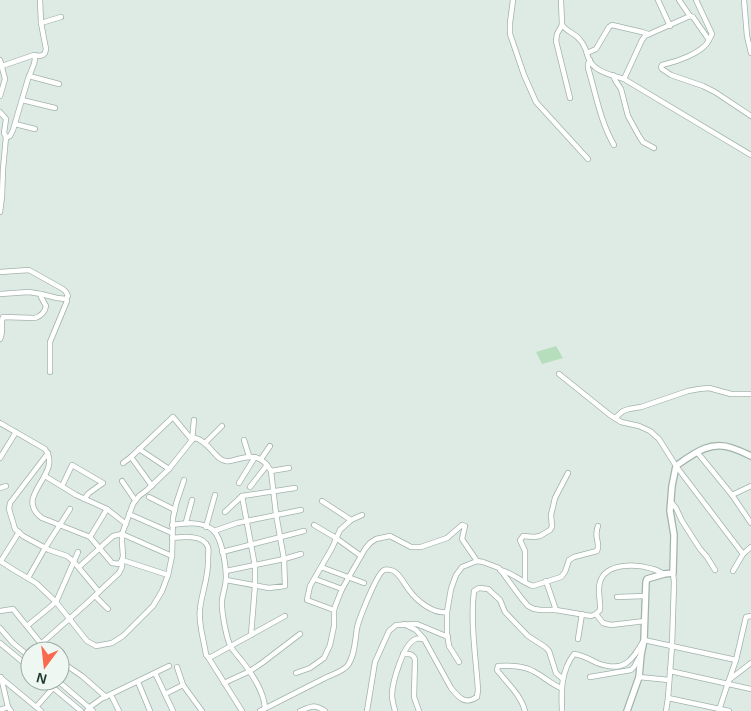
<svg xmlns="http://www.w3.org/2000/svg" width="751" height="711" viewBox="0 0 751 711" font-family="Helvetica,sans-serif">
  <rect width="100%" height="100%" fill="#deebe4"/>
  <polygon fill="#b6debd" points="556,346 563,358 542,364 536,352"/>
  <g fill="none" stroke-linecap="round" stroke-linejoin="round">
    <defs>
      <g id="minor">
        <polyline points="513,0 510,23 510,34 524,75 536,102 588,159"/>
        <path d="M561,0L562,25C567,32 575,33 580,40C585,45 586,51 588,57C593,72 612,75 624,79L751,155"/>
        <polyline points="658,0 670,26"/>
        <polyline points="679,0 690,16"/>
        <polyline points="696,0 712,34 709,40"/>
        <polyline points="744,0 747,36 751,53"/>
        <polyline points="41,23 61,17"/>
        <polyline points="562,25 557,34 556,41 570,98"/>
        <polyline points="587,53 596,49 609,27 612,25 642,32 648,34"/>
        <polyline points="0,60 5,79 0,96"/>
        <path d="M590,60L588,64V68C596,94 600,121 614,145"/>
        <polyline points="2,66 34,55 39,56 43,55 45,53 46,49 41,23 40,0"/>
        <polyline points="613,75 615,80 621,89 628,116 639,136 643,142 654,148"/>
        <polyline points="29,76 59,84"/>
        <path d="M624,79L642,40L645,36L690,16L693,17L709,40C703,53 676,62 662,65L661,67L662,69L671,75L703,86L715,92L751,116"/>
        <polyline points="22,100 55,108"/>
        <polyline points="0,112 6,119 4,133 6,137 8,137 10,136 13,130 28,79 34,64 35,59 34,55"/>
        <polyline points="15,124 35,129"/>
        <polyline points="0,212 2,197 3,169 6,137"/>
        <polyline points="0,272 29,270 63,289 66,292 68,296 66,299 57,298 41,294"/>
        <path d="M0,294L29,292L41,294V297L46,306C45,312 41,316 35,318L3,317C0,324 4,332 0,339"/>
        <polyline points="50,372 50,342 67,301 66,299"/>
        <polyline points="559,374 610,415 621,422 639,426 650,431 659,439 676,466 743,554"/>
        <polyline points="615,418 623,411 629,409 641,407 688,391 699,389 709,388 731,394 751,394"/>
        <path d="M0,423L45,449C64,474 12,496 42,518L90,537L112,563L119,564L122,560L123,556L122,542V534L133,504L139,496L147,490L169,469L192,440L195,438C209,441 216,461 226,461C230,462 234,460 238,459C254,455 262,456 271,471L276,514L284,559L285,586L269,588L226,580"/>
        <polyline points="192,440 194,420"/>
        <polyline points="244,440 249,456"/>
        <polyline points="205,443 222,426"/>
        <polyline points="139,449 169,469"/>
        <polyline points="697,452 732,495 751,523"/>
        <polyline points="48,453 10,503 9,509 15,529 23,536 49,550 67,556 74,562 99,592"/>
        <polyline points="131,457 152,486"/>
        <polyline points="0,458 16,432"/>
        <polyline points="261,459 270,446"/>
        <polyline points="123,463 131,457 173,417 192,440"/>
        <polyline points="271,471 289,468"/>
        <polyline points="45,476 76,495 107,509 126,524"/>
        <polyline points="122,481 135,500"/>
        <polyline points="239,483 255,457"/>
        <polyline points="62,486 72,465 103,483 89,493 84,499"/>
        <polyline points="250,487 267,465"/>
        <polyline points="0,488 6,486"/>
        <polyline points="732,495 751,486"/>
        <polyline points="242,496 255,566 255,586 251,635"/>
        <polyline points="149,497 175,510"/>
        <polyline points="322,501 351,520"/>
        <polyline points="671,502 676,508 682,521 700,549 707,557 715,570"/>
        <polyline points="225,512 242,496 295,488"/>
        <polyline points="129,514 172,533"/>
        <polyline points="186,522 192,500"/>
        <path d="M172,525C185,523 202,521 213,530C222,538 226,566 226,578C226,585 223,593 222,600C221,610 226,636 230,645C233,651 238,656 242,661C252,674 264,691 265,708"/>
        <polyline points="314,525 336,538 361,556"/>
        <polyline points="206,527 215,495"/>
        <polyline points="214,531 237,523 301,510"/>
        <polyline points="90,537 107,509"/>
        <path d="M172,538C182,537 203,534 208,547C209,550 208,555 208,559C209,576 202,591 200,609C198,623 204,640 206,655L208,657H211L285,616"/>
        <polyline points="222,552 304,531"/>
        <polyline points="0,561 14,570 36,583 56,602 87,641 96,646 112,643 123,636 153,606 162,591 168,575 172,556 173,518 176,504 184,480"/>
        <polyline points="1,561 19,532"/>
        <polyline points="79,567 113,536 122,534 172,556"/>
        <polyline points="321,567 364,583"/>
        <path d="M500,570C512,572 521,582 533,586L561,577L565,572L569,560L574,557L597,551C601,542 593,538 598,526"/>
        <polyline points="226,571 284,559 301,554"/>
        <polyline points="733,571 743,554 751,547"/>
        <polyline points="28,578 45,548 70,509"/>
        <polyline points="315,579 342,589"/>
        <polyline points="546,581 556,610"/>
        <polyline points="525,582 525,551 520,540 523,536 534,537 540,536 550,530 552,527 551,515 555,498 568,473"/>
        <polyline points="95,596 108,609"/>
        <polyline points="617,597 645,596"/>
        <polyline points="334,610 307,600 310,586 332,548 340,530 351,520 362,515"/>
        <polyline points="0,611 13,609 47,651"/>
        <polyline points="596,614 603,623 611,625 645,621"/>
        <path d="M404,624L416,630L424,639L451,688C459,698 465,705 477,697L478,690C476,659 470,621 474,591L479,588L488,589L500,600L505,612L528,636L545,647L549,651L556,673L563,679"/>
        <polyline points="27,626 56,602 78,552"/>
        <polyline points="0,628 13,643 30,657"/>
        <polyline points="578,639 582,614"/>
        <polyline points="0,643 30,668"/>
        <polyline points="33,651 86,604 119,573 122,567 122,560 168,575"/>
        <path d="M403,654C409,654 412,653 415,659L414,697L419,711"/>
        <polyline points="208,657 242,711"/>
        <polyline points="60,661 82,676 106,697"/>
        <path d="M459,662L449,646L447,633V612L451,589L456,575L462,567L477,561L483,562L499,568L522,599L528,606L534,609L541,610H556L591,616L596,614L600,610C601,601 597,592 600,582C606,562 637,564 653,569C657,570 660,572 664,574"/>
        <polyline points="177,667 183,685 202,711"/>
        <polyline points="670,671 751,689"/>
        <polyline points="155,673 173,711"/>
        <polyline points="296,673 310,668 324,658 330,645 334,626 334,610 336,604 342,589 365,549 370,543 376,539 390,536 411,547 421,547 447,538 462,525 465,526 462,539 477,561"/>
        <polyline points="1,677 8,707 11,711"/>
        <polyline points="590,677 631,670 634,667 640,656"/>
        <polyline points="639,677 669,680"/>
        <polyline points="1,678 41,711"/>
        <polyline points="729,680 736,660 746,617 751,616"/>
        <polyline points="45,681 81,711"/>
        <polyline points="58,681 93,711"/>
        <polyline points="138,682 150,711"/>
        <polyline points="224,683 250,671 262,663 300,634"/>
        <polyline points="165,694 183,685"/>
        <polyline points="111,695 119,711"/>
        <polyline points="668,698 729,711"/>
        <polyline points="37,706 53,688"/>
        <polyline points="0,710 8,707"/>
        <polyline points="719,710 729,680 751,663"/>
        <polyline points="87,711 90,707 101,699 169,666"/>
        <path d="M260,711C282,700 303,689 325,678C332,674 343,672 348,665C355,655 355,640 357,628C359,619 377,573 384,570C387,569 393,570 395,572C400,575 405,585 409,590C417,601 433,614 447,612"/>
        <path d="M300,711C312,706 314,704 325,711"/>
        <polyline points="367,711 375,662 389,631 396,625 417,624 448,637"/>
        <path d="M395,711C394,706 392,701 392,695C392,684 403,643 416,639C418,638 421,639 424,639"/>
        <path d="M525,711C521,695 507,683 497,670L498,666C508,665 524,666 533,671C543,676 551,684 561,688"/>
        <path d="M562,711C561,691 561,671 574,654C583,655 589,659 597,663C624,673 631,662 644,640L736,660"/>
        <polyline points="666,711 668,698 672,646 674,582 673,573"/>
      </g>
      <path id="tertiary" d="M627,711L639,677L641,655L644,640L646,582L647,579L664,574L673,573L674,535L670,511L672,486L676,466C693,454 710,440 732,448C738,450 745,453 751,456"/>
    </defs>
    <use href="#minor" stroke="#a1b3ab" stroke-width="6"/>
    <use href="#tertiary" stroke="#a1b3ab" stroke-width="8"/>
    <use href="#minor" stroke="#fff" stroke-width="4.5"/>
    <use href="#tertiary" stroke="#fff" stroke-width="5.5"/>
  </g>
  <g transform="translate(45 666) rotate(195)"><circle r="24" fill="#eff7f2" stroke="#9caca5"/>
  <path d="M0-4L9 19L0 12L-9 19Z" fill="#fa684d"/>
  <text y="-8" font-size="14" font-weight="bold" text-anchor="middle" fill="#1f3c31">N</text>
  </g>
</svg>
